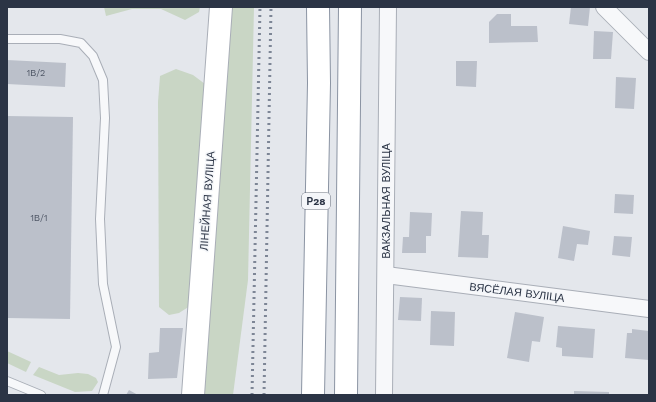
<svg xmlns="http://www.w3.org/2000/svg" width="656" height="402" viewBox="0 0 656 402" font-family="'Work Sans',sans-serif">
  <rect width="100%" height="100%" fill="#e4e7ec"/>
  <g fill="#c9d6c5">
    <polygon points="104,7 200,7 199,12 185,20 161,9 132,9 106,16"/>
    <polygon points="221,7 254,7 248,280 233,395 193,395"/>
    <polygon points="176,69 193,75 205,84 190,306 179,313 169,315 159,307 158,102 160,76"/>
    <polygon points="7,351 31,362 26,372 7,363"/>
    <polygon points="39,367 59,375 78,373 88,374 96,378 98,382 92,391 75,392 33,375"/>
  </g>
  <g fill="#bbc0ca">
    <polygon points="571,7 590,7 588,26 569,24"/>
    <polygon points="497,14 511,14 511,26 537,26 538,42 489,43 489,22"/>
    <polygon points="594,31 613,32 611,59 593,59"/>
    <polygon points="7,60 66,63 65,87 7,84"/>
    <polygon points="456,61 477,61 476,87 456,86"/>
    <polygon points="616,77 636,78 634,109 615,108"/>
    <polygon points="7,116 73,117 70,319 7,318"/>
    <polygon points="615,194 634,195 633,214 614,213"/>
    <polygon points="461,211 483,212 482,235 489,235 488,258 458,257"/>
    <polygon points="410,212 432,213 431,236 426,236 426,253 402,253 403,237 409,237"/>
    <polygon points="563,226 590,231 588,245 577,244 574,261 558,258"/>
    <polygon points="614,236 632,237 630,257 612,255"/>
    <polygon points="400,297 422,298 421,321 398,320"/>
    <polygon points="431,311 455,312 454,346 430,345"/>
    <polygon points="515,312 544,317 540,342 532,341 529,362 507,358"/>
    <polygon points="558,326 595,329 593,358 562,356 562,348 556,347"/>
    <polygon points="160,328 183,328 177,378 148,379 149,353 159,352"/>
    <polygon points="632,329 649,331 649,360 625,358 627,333 632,333"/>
    <polygon points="129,390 138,395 126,395"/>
    <polygon points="574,391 609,392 609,395 574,395"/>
  </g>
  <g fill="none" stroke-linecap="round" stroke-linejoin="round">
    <defs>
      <g id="lane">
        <polyline points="7,39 60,39 81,43 93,56 103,80 105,118 100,219 103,284 116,347 103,395"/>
        <polyline points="7,381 41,395"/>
      </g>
      <g id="street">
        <polyline points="604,7 649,52"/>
        <polyline points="386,275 649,309"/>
        <polyline points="384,395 388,7"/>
      </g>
      <polyline id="secondary" points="193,395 221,7"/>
      <g id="highway">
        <polyline points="313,395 319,83 318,7"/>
        <polyline points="346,395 350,7"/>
      </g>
    </defs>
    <use href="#lane" stroke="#a9aeb7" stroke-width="10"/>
    <use href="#street" stroke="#a9aeb7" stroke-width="18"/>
    <use href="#secondary" stroke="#a9aeb7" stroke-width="24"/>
    <use href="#highway" stroke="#8b94a3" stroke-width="24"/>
    <use href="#lane" stroke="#f7f8fa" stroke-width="8"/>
    <use href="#street" stroke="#f7f8fa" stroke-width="16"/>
    <use href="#secondary" stroke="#fff" stroke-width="22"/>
    <use href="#highway" stroke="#fff" stroke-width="22"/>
    <g stroke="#7d8696" stroke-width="3" stroke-dasharray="2 4" stroke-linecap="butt">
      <polyline points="252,395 260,7"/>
      <polyline points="264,395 271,7"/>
    </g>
  </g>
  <g text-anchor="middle" stroke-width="3" stroke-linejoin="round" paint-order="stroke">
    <g font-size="9" fill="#4f5766">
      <text x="36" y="76">1В/2</text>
      <text x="39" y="221">1В/1</text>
    </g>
    <rect fill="#f4f6f9" stroke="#676e7b" stroke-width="1" x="302" y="193" width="28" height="16" rx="3"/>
    <g font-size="10" font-weight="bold" fill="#2b3445">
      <text x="316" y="205">Р28</text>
    </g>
    <g font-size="11" fill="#2b3445" stroke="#f4f6f9">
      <text transform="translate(207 201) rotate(-86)" y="4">ЛІНЕЙНАЯ ВУЛІЦА</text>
      <text transform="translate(386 201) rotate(-90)" y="4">ВАКЗАЛЬНАЯ ВУЛІЦА</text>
      <text transform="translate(517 292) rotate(7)" y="4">ВЯСЁЛАЯ ВУЛІЦА</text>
    </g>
  </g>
  <rect width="656" height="402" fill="none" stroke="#2b3445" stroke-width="16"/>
</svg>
